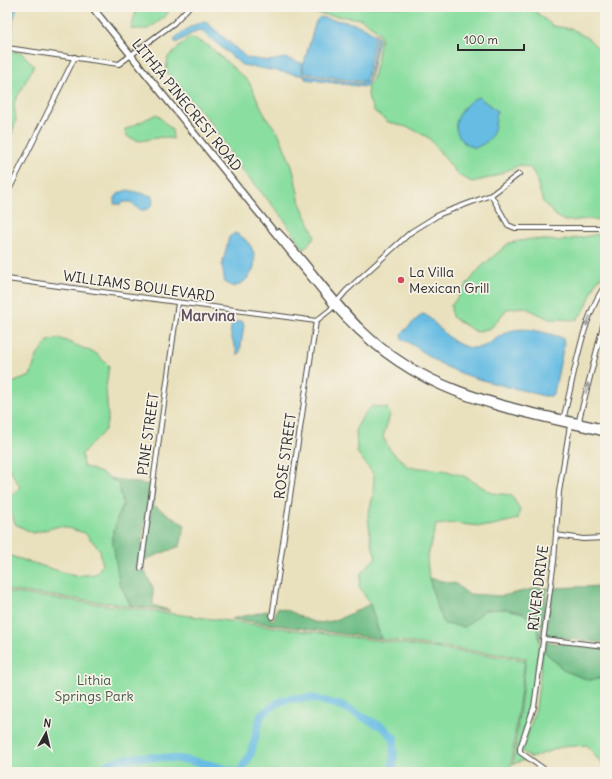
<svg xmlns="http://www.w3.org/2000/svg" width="612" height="779" viewBox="0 0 612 779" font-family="Delius,sans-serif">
  <rect width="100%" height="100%" fill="#f7f3e8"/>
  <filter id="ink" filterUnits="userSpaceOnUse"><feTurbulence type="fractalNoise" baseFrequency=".025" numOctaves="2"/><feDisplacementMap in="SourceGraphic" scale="8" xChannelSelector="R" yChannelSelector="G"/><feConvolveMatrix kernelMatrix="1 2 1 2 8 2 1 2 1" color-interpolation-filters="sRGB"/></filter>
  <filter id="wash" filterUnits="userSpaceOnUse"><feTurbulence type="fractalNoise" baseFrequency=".012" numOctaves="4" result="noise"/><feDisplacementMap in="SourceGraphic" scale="16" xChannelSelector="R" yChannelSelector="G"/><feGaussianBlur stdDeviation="0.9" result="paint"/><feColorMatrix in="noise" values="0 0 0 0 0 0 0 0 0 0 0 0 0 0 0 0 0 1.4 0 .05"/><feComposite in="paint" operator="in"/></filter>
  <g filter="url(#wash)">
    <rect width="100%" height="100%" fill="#e9e1bd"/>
    <g fill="#8adea0" stroke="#5a8466" fill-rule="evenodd">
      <polygon points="137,7 171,7 165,17 148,29 131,29"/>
      <path d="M290,7H530L553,26L572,29L589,39L605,55V222L589,219L565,221L557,217L543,202L535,175L530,168L520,165L490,178L472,182L458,175L429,138L410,128L388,122L374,111L369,100L367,86L372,81L377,62L381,38L378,31L361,19L313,13ZM462,111L465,144C454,129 453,127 462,111Z"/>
      <polygon points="190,37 209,46 249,82 266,117 279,134 293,169 300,203 315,236 304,249 281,215 240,168 213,125 166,71 168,57"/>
      <polygon points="7,50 22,53 34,66 14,103 16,120 7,149"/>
      <polygon points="157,114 172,130 173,139 162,137 140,141 128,137 124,130"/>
      <polygon points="600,234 605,235 605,272 596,283 584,311 576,320 549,319 524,307 507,309 491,328 476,332 452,317 451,306 462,291 480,268 509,243 531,239 561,241"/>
      <polygon points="59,338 97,354 109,366 106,388 108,418 105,430 82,454 83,466 101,473 119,484 123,505 117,519 119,582 131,606 7,590 7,555 75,576 96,574 102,565 100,550 85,533 60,526 33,533 15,524 7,500 20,487 7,465 7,385 30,376 37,356 48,341"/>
      <polygon points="372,406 387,408 390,415 383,437 390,450 409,467 443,470 464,476 492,493 511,495 520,509 518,519 489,526 479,526 453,523 436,525 427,559 429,578 435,600 465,627 485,610 506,609 523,613 536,625 540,641 531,707 517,752 525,760 513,764 526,658 381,639 370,604 359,586 361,573 376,557 371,542 368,516 373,496 374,475 357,452 356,429 364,414"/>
      <polygon points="7,592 525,660 510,772 7,772"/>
      <polygon points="543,650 565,671 589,680 605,678 605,768 587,745 561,747 531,758 522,751 536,708"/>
    </g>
    <g fill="#6fbd86" stroke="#4d7458">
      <polygon points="110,478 150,485 138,570 143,571 143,567 153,588 153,605 170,611 131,606 119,582 112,537 117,519 123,505 119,484"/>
      <polygon points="154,486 153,505 185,525 180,546 144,560"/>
      <polygon points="429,578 456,584 468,594 502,596 537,588 548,588 540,641 536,625 523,613 506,609 485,610 465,627 444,624 435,600"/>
      <polygon points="602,586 605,588 605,643 545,636 552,588"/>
      <path d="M370,604L381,639L232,619L271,610L270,619L274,620L277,608C294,611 294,614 308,620C328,629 352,612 370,604Z"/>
      <polygon points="545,642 605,648 605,678 589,680 565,671 544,651"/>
    </g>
    <g fill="#66bce3" stroke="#487487">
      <polygon points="7,7 17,7 13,21 12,40 7,39"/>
      <path d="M320,17C335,21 366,22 375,36L367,78L362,82L304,73L303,66L316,21Z"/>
      <path d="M205,21L247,58L269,61L285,58L302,63L303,75L362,84L369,79L377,36L375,32L379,39L369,81L365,87L305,79V76L242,65L201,30L196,31L176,43L174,39C183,31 193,24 205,21Z"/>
      <path d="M479,97L497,111C494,132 495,140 475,148C455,140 450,124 464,108C469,102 472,99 479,97Z"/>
      <path d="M128,190L152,196L153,200L152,206C143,213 138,210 131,202H124L121,204H114C114,195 119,192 128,190Z"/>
      <path d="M235,233C262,245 261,277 234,287L225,283L222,266L229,237Z"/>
      <path d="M422,314L426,315C437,324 447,339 461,345C487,356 494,334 514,330C529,327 546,333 560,337L563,339L564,344L554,393L551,396H544C513,387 479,382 449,368C431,360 419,347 402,339L401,334Z"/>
      <path d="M242,321L244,325L240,352L238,355C236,345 225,332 234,322Z"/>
    </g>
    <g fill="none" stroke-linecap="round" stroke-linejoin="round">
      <g stroke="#66bce3" stroke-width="8">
        <path d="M97,772C120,750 173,757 202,763C214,765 226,770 238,772"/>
        <polyline points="240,772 251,753 261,715 277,703 289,699 312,698 342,706 384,728 394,738 393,772"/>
      </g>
    </g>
  </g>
  <g filter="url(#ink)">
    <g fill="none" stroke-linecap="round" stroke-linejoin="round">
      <defs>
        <g id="street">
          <polyline points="7,48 119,64 174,23 189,7"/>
          <polyline points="7,194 75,57"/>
          <polyline points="491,195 508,225 515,228 605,228"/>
          <polyline points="7,279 316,321"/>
          <path d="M563,420C573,382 582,317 605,286"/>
          <polyline points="578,424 605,318"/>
          <polyline points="556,535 583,539 605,538"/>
          <polyline points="141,568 178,303"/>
          <polyline points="272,617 316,321 330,310 346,291 411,232 440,214 491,195 519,174"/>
          <polyline points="543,639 605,646"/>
          <polyline points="548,772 520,752 520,748 534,707 554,561 559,492 570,425"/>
        </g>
        <g id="secondary">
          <path d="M92,7L334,306C414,398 494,406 605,433"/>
          <path d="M278,232C308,263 331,299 362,329C429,395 517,407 605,428"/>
        </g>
      </defs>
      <use href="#street" stroke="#484641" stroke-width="6"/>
      <use href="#secondary" stroke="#484641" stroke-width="8"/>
      <use href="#street" stroke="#fff" stroke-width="4"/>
      <use href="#secondary" stroke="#fff" stroke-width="5.5"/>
    </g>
    <defs><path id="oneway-solid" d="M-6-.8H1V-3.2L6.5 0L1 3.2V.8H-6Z"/></defs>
    <g fill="#a0a0a0">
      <use href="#oneway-solid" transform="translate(588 321) rotate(110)"/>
      <use href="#oneway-solid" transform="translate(587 388) rotate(-76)"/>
    </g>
  </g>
  <circle fill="#d1495b" stroke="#f7f3e8" stroke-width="1.5" cx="401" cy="280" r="4"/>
  <g text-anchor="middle" stroke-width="3.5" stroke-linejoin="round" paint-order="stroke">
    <g font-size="14" fill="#2b2b2b" stroke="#f7f3e8">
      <text transform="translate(187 105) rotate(51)" y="5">LITHIA PINECREST ROAD</text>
      <text transform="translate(139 286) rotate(8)" y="5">WILLIAMS BOULEVARD</text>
      <text transform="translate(148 434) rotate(-82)" y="5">PINE STREET</text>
      <text transform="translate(285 456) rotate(-82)" y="5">ROSE STREET</text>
      <text transform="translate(538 588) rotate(-83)" y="5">RIVER DRIVE</text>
    </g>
    <g font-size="14" fill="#2b2b2b" stroke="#f7f3e8" text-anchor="start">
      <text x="409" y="277">La Villa<tspan x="409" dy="16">Mexican Grill</tspan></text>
    </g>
    <g font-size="14" fill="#435848" stroke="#f7f3e8">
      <text x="94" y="685">Lithia<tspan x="94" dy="16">Springs Park</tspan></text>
    </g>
    <g font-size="15" font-weight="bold" fill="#605260" stroke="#f7f3e8">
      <text x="208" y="321">Marvina</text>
    </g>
  </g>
  <rect width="612" height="779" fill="none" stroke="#f7f3e8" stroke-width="24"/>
  <g transform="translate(46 733) rotate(8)" stroke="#f7f3e8" stroke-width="3" paint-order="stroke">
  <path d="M0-3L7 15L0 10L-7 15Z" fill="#2b2b2b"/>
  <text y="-6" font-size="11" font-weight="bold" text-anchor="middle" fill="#2b2b2b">N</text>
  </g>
  <path d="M458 44v6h66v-6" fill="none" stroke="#2b2b2b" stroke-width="2"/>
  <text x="464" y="44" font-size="12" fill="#2b2b2b" stroke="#f7f3e8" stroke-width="3" paint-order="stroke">100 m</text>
</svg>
